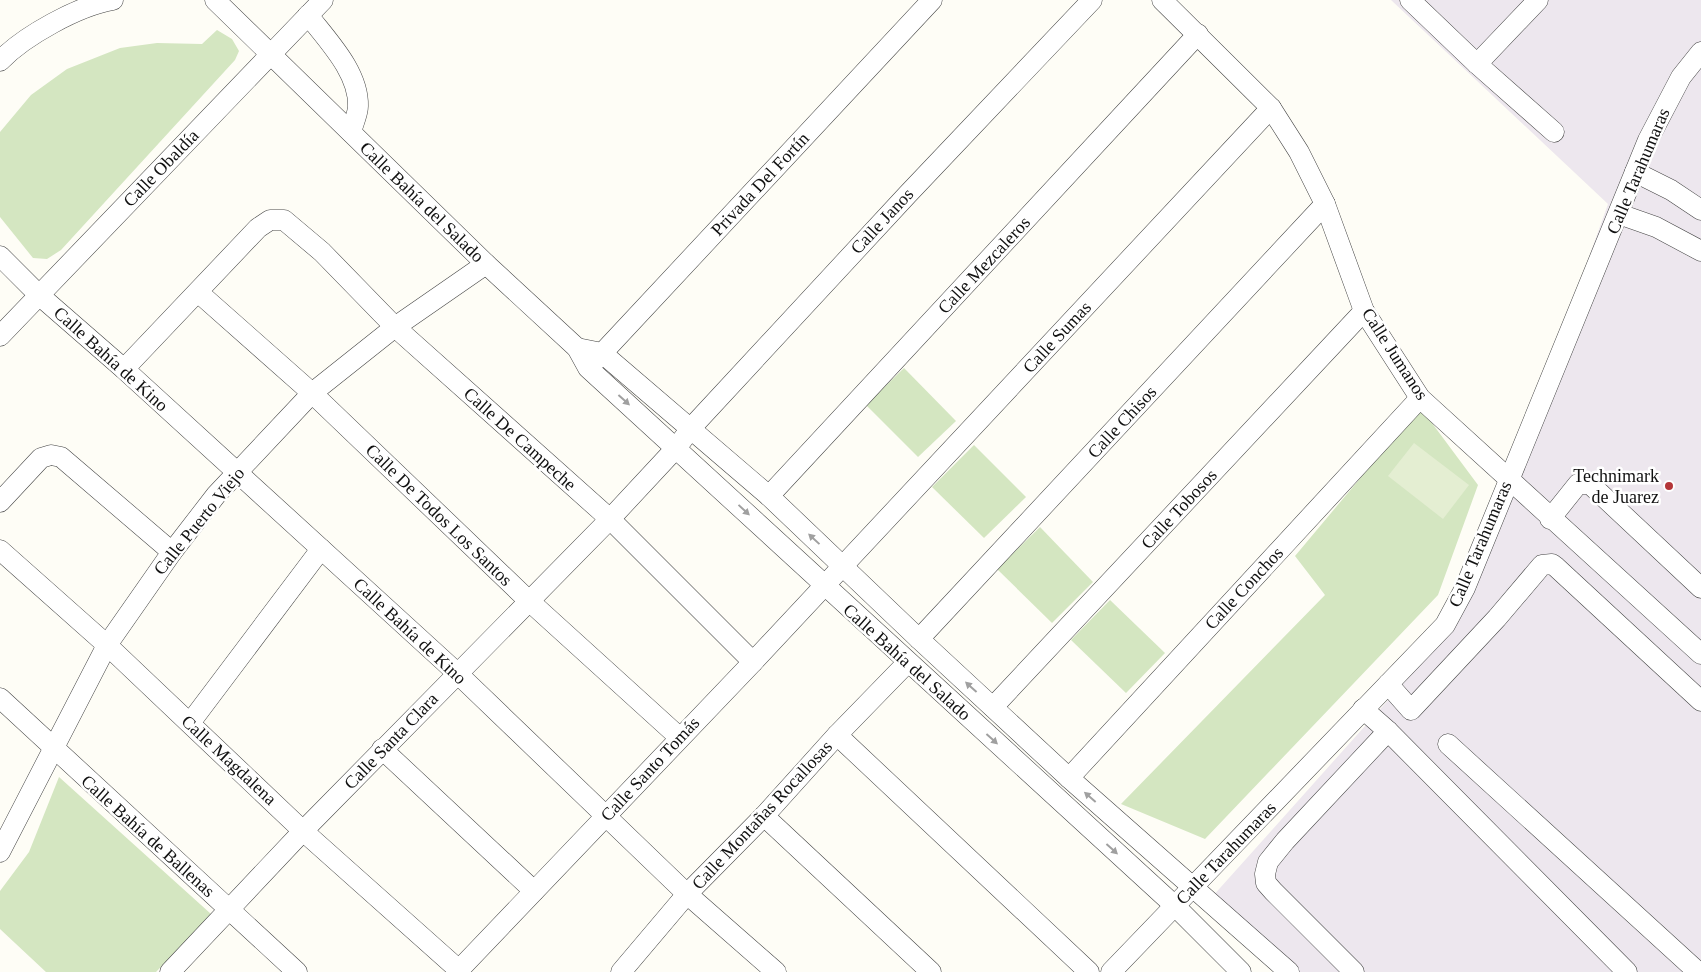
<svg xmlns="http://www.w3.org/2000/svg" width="1701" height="972" viewBox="0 0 1701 972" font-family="Georgia,serif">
  <rect width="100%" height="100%" fill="#fefdf6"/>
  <polygon fill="#ede7ee" points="1391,0 1701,0 1701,972 1275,972 1203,907 1459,621 1608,204"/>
  <g fill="#d4e6c1">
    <polygon points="217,30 232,39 239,51 235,60 61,250 47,259 33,258 0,217 0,132 31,95 67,69 120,48 157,43 202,44"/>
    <polygon points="904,368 956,421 918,457 866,405"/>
    <polygon points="1420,407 1478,485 1438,595 1205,839 1121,804 1325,595 1295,556"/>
    <polygon points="974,445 1026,497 984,538 932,487"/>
    <polygon points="1040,527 1093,582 1052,623 997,569"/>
    <polygon points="1110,600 1165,653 1126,693 1071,640"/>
    <polygon points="59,777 211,914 156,972 46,972 0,929 0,891 29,852"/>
  </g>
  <polygon fill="#e4eed2" points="1414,443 1469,485 1443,519 1388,476"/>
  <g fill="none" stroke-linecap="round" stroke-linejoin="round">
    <defs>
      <g id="minor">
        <polyline points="215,0 486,264 577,348 588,368 1175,906 1241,972"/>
        <polyline points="1162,0 1271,108 1299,152 1325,204 1364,311 1420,398 1701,654"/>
        <polyline points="1410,0 1477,64 1554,132"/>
        <path d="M308,15C327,40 359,72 358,106C358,114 353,124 351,132"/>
        <path d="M0,61C24,36 78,6 113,0"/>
        <polyline points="1477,64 1538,0"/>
        <polyline points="1635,172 1671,190 1701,210"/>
        <polyline points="1619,214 1656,227 1701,251"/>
        <polyline points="0,256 39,295 124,369 457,673 687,894 776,972"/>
        <polyline points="199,293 312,393 528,600 679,737"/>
        <polyline points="0,336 323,0"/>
        <polyline points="577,348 602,353 769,496 919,639 1069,778 1289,972"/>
        <polyline points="594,362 932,0"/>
        <polyline points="124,369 258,228 270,220 284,220 322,252 395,327 610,519 753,662"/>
        <polyline points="769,496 1198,34"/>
        <polyline points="0,502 41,458 51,455 61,457 172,552"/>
        <polyline points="1550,519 1578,484 1590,484 1701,588"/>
        <polyline points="0,550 107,645 303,831 459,970"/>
        <polyline points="919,639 1325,204"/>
        <polyline points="1388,684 1411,710 1497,618 1542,565 1552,564 1556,567 1701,701"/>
        <polyline points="0,698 297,972"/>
        <polyline points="993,707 1364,311"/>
        <polyline points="1363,709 1388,731 1627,972"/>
        <polyline points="190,723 321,549"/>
        <polyline points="837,735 1089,972"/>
        <polyline points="1448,744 1698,972"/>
        <polyline points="382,749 534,891"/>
        <polyline points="1069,778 1420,398"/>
        <polyline points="764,816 931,972"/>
        <polyline points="0,852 107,645 172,552 216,495 312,393 395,327 486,264"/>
        <polyline points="170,972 303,831 610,519 677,447 691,428 907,195 1092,0"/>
        <polyline points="457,972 753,662 1271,108"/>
        <polyline points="621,972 687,894 764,816 837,735 908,662"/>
        <polyline points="1111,972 1445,625 1465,588 1648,140 1681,77 1701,52"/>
        <polyline points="1354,972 1273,891 1266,883 1265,874 1268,862 1285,841 1388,731"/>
      </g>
    </defs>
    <use href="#minor" stroke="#444" stroke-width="21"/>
    <use href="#minor" stroke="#fff" stroke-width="20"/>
  </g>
  <defs><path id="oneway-solid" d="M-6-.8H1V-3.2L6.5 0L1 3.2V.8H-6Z" transform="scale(1.25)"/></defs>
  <g fill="#a0a0a0">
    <use href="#oneway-solid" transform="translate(624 400) rotate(42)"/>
    <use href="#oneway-solid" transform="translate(744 510) rotate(43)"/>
    <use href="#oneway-solid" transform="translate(814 539) rotate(-137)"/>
    <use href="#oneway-solid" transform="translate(971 687) rotate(-138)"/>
    <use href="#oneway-solid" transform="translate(992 739) rotate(42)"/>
    <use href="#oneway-solid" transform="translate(1090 797) rotate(-139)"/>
    <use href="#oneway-solid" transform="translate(1112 849) rotate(42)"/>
  </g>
  <circle fill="#b43639" stroke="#fff" stroke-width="2" cx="1669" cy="486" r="5"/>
  <g text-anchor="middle" stroke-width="5" stroke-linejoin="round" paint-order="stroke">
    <g font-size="18" fill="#111" stroke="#fff">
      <text transform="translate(161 168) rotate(-46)" y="6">Calle Obaldía</text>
      <text transform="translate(1638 171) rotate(-67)" y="6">Calle Tarahumaras</text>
      <text transform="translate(760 184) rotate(-47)" y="6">Privada Del Fortín</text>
      <text transform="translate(422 202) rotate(44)" y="6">Calle Bahía del Salado</text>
      <text transform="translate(882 221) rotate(-47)" y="6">Calle Janos</text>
      <text transform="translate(984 265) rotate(-47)" y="6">Calle Mezcaleros</text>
      <text transform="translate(1057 337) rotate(-47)" y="6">Calle Sumas</text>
      <text transform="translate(1395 354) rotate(57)" y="6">Calle Jumanos</text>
      <text transform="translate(111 359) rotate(42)" y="6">Calle Bahía de Kino</text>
      <text transform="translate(1122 422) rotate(-47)" y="6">Calle Chisos</text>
      <text transform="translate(520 439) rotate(42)" y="6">Calle De Campeche</text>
      <text transform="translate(1179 509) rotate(-47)" y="6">Calle Tobosos</text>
      <text transform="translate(439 515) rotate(44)" y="6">Calle De Todos Los Santos</text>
      <text transform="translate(199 521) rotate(-51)" y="6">Calle Puerto Viejo</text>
      <text transform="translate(1480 544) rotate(-67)" y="6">Calle Tarahumaras</text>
      <text transform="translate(1244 588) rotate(-47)" y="6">Calle Conchos</text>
      <text transform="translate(410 631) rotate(43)" y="6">Calle Bahía de Kino</text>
      <text transform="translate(907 662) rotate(42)" y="6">Calle Bahía del Salado</text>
      <text transform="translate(391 741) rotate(-46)" y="6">Calle Santa Clara</text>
      <text transform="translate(229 760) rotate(43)" y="6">Calle Magdalena</text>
      <text transform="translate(650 769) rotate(-47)" y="6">Calle Santo Tomás</text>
      <text transform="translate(762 815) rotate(-47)" y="6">Calle Montañas Rocallosas</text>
      <text transform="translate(148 836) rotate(42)" y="6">Calle Bahía de Ballenas</text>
      <text transform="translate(1226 853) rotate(-46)" y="6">Calle Tarahumaras</text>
    </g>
    <g font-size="18" fill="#111" stroke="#fff" text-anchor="end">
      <text x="1659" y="482">Technimark<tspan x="1659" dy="21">de Juarez</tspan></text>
    </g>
  </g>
</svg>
